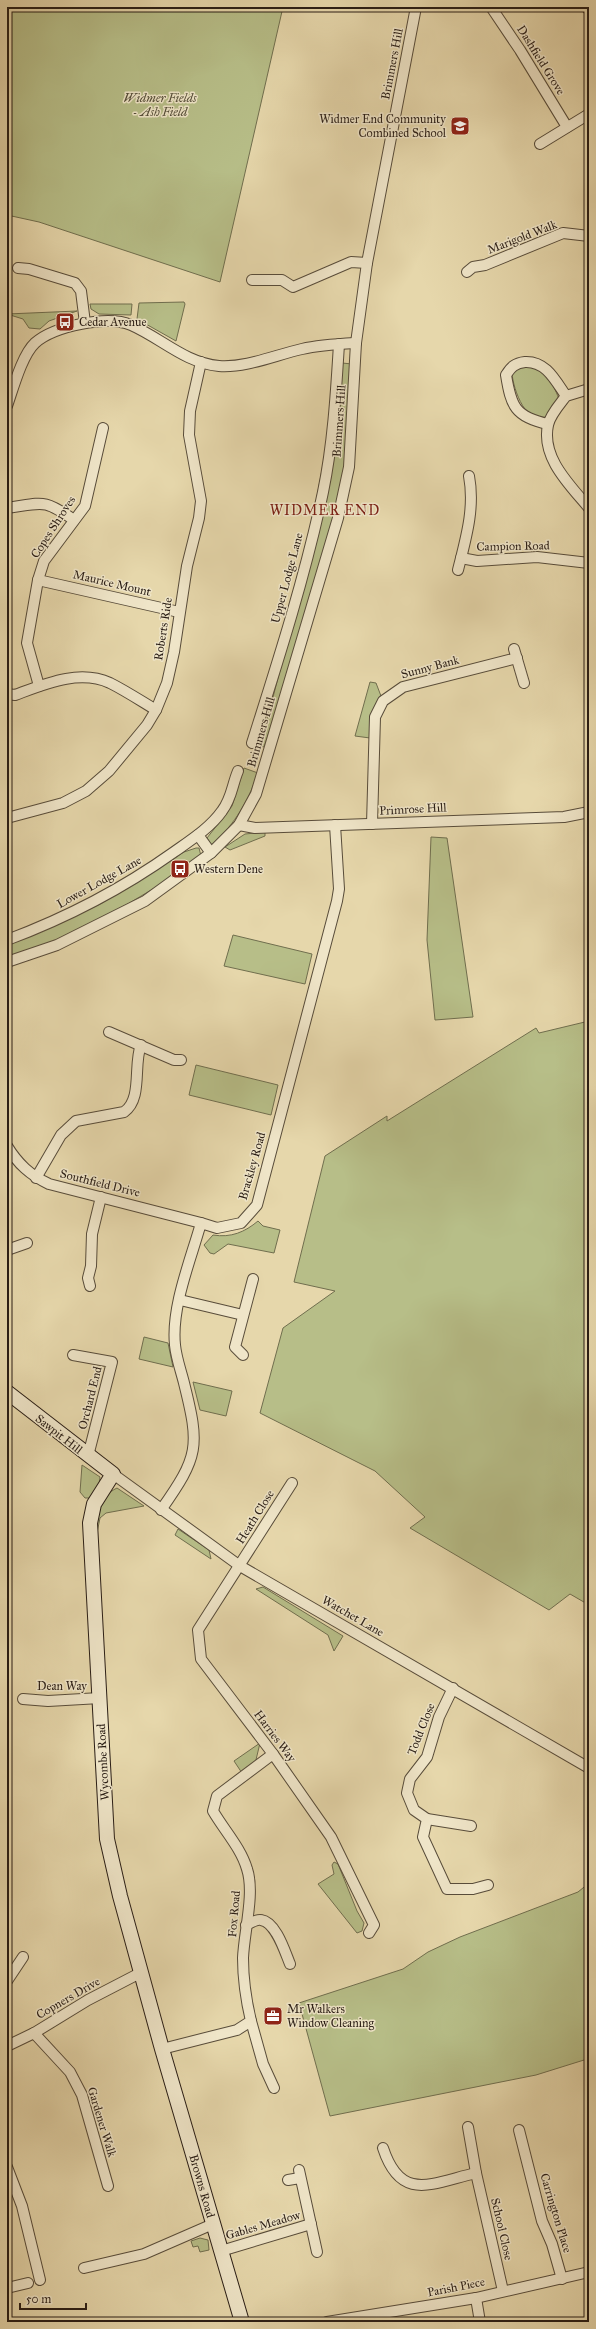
<svg xmlns="http://www.w3.org/2000/svg" width="596" height="2329" viewBox="0 0 596 2329" font-family="'IM FELL Great Primer',serif">
  <rect width="100%" height="100%" fill="#e6d7ab"/>
  <filter id="stains"><feTurbulence type="fractalNoise" baseFrequency=".005" numOctaves="4"/><feColorMatrix values="0 0 0 0 .2 0 0 0 0 .09 0 0 0 0 .02 0 0 0 .5 -.17"/></filter>
  <radialGradient id="worn" r=".72"><stop offset=".6" stop-color="#630" stop-opacity="0"/><stop offset="1" stop-color="#630" stop-opacity=".3"/></radialGradient>
  <g fill="#b7be88" stroke="#706e4e">
    <polygon points="7,7 283,7 220,282 39,222 7,215"/>
    <polygon points="184,302 185,304 176,341 137,319 139,303"/>
    <polygon points="90,304 132,304 131,315 99,314 91,309"/>
    <polygon points="77,311 49,321 40,329 29,328 23,319 7,314"/>
    <polygon points="342,363 352,364 350,434 341,493 295,653 264,747 260,746 295,614"/>
    <path d="M529,365C547,373 552,381 559,399C557,403 554,411 549,415C527,430 513,389 512,373L520,367Z"/>
    <polygon points="370,682 376,683 381,696 374,708 370,738 355,736"/>
    <path d="M244,768L258,773C247,804 236,821 213,845L211,844L207,838L232,806Z"/>
    <polygon points="265,832 265,836 230,850 225,847 245,834"/>
    <polygon points="431,837 447,838 473,1017 435,1020 427,940"/>
    <polygon points="196,848 199,848 201,856 168,880 126,905 61,939 7,957 7,944 61,923 102,903 184,852"/>
    <polygon points="233,935 312,954 305,984 224,966"/>
    <polygon points="589,1021 589,1605 570,1594 549,1610 410,1528 425,1517 375,1471 260,1413 283,1328 335,1291 294,1282 325,1156 387,1116 387,1121 536,1028 539,1033"/>
    <polygon points="196,1065 278,1085 271,1115 189,1095"/>
    <path d="M258,1221L263,1226L280,1230L274,1253L228,1244L214,1254L210,1253L204,1245L213,1235C231,1238 245,1232 258,1221Z"/>
    <polygon points="144,1337 168,1343 173,1367 139,1359"/>
    <polygon points="193,1382 232,1391 226,1416 200,1410"/>
    <polygon points="82,1465 100,1477 99,1485 92,1498 85,1498 80,1492"/>
    <path d="M117,1488L144,1506L106,1513L100,1518L97,1533C94,1516 100,1496 117,1488Z"/>
    <polygon points="178,1529 209,1550 211,1559 175,1535"/>
    <polygon points="263,1587 343,1636 334,1651 328,1635 256,1589"/>
    <polygon points="260,1743 255,1764 242,1773 234,1761"/>
    <polygon points="334,1862 338,1864 357,1911 364,1923 362,1931 357,1933 318,1884 334,1874 332,1865"/>
    <polygon points="589,1883 589,2075 584,2060 536,2075 330,2116 299,2003 403,1969 428,1952 460,1937 578,1892"/>
    <polygon points="200,2238 208,2240 209,2250 200,2252 198,2246 193,2247 191,2241"/>
  </g>
  <g fill="none" stroke-linecap="round" stroke-linejoin="round">
    <defs>
      <g id="street">
        <polyline points="491,7 520,50 567,127"/>
        <polyline points="586,7 589,10"/>
        <polyline points="540,144 589,114"/>
        <polyline points="18,268 29,269 75,283 81,291 85,323"/>
        <polyline points="467,272 473,267 485,265 563,233 589,236"/>
        <polyline points="252,280 282,280 293,287 351,262 367,263"/>
        <path d="M589,389L566,396C560,404 550,415 548,425C541,458 570,485 589,508"/>
        <path d="M7,406C13,389 22,355 35,343C54,326 108,315 131,325C161,338 185,363 219,366C246,368 275,355 302,349C319,345 338,344 356,343"/>
        <path d="M548,424C515,417 511,406 506,375C511,367 515,363 525,362C546,361 555,380 566,396"/>
        <path d="M7,508C43,503 43,498 74,520"/>
        <polyline points="461,558 477,561 537,557 589,563"/>
        <path d="M458,570C466,538 475,508 469,476"/>
        <polyline points="38,580 179,612"/>
        <polyline points="514,649 524,683"/>
        <polyline points="39,686 27,643 38,580 44,561 85,506 103,428"/>
        <path d="M7,694L15,695C45,684 79,669 110,683C126,691 141,701 156,710"/>
        <path d="M252,743C278,661 305,577 323,492C333,444 336,393 339,344"/>
        <polyline points="7,818 63,803 86,791 109,771 147,725 156,710 167,683 174,652 187,566 199,518 201,501 189,435 190,411 201,362"/>
        <polyline points="372,824 375,717 383,701 403,687 517,658"/>
        <polyline points="239,825 255,828 564,817 589,812"/>
        <polyline points="198,835 211,853"/>
        <path d="M7,940C66,918 122,889 174,852C191,840 210,828 222,811C232,798 232,785 238,771"/>
        <polyline points="7,962 57,945 145,901 211,853 239,825 256,794 338,518 349,467 356,343 367,263 416,7"/>
        <polyline points="109,1032 174,1060 181,1060"/>
        <path d="M7,1146C18,1164 30,1175 49,1184L201,1223"/>
        <path d="M36,1178L61,1135L76,1121L124,1112C143,1099 133,1064 141,1045"/>
        <polyline points="7,1250 27,1243"/>
        <polyline points="90,1286 88,1278 91,1266 92,1234 101,1197"/>
        <polyline points="180,1300 243,1315"/>
        <polyline points="73,1355 112,1362 88,1456"/>
        <polyline points="243,1355 235,1347 253,1279"/>
        <polyline points="113,1474 240,1566 589,1768"/>
        <polyline points="292,1483 198,1630 201,1659 273,1754 331,1837 374,1925 369,1933"/>
        <path d="M161,1510C199,1456 200,1447 184,1383C181,1371 176,1357 175,1345C171,1307 191,1259 201,1223L217,1228L241,1223L257,1205L337,901L339,889L335,825"/>
        <polyline points="453,1688 439,1717 427,1757 410,1779 407,1793 414,1810 427,1819 423,1837 447,1889 473,1889 488,1885"/>
        <polyline points="23,1699 48,1701 100,1698"/>
        <polyline points="427,1819 471,1826"/>
        <path d="M246,1925C250,1923 257,1919 261,1920C276,1922 285,1952 290,1964"/>
        <polyline points="7,1981 23,1957"/>
        <polyline points="251,2021 263,2064 274,2088"/>
        <polyline points="34,2033 70,2072 82,2095 108,2186"/>
        <polyline points="7,2046 34,2033 88,2000 142,1972"/>
        <path d="M162,2049L237,2030L251,2021C246,2000 243,1980 243,1958C244,1932 255,1893 247,1869C241,1848 224,1830 213,1811L217,1796L273,1754"/>
        <polyline points="468,2127 476,2173 503,2291"/>
        <polyline points="519,2130 542,2221 552,2244 562,2279"/>
        <path d="M383,2148C401,2203 432,2183 476,2173"/>
        <polyline points="7,2167 22,2206 40,2280"/>
        <polyline points="299,2170 317,2252"/>
        <polyline points="288,2180 300,2178"/>
        <polyline points="221,2251 311,2224"/>
        <polyline points="84,2268 144,2254 213,2224"/>
        <polyline points="7,2288 28,2283"/>
        <polyline points="476,2298 480,2322"/>
        <polyline points="327,2322 476,2298 589,2272"/>
      </g>
      <polyline id="secondary" points="7,1392 113,1474 94,1504 90,1523 107,1839 120,1896 162,2049 242,2322"/>
    </defs>
    <use href="#street" stroke="#584c3a" stroke-width="12"/>
    <use href="#secondary" stroke="#291d15" stroke-width="16"/>
    <use href="#street" stroke="#efe5c8" stroke-width="10"/>
    <use href="#secondary" stroke="#efe5c8" stroke-width="14"/>
  </g>
  <defs>
    <symbol id="school-square" viewBox="-11 -11 22 22"><rect x="-9" y="-9" width="18" height="18" rx="4" fill="#8f2418" stroke="#efe5c8"/><path d="M0-5L7-2L0 1L-7-2ZM-4 1L0 2.5L4 1V4Q0 6-4 4Z" fill="#fff"/></symbol>
    <symbol id="bus-square" viewBox="-11 -11 22 22"><rect x="-9" y="-9" width="18" height="18" rx="4" fill="#8f2418" stroke="#efe5c8"/><path d="M-5-6H5V4H4V6H2V4H-2V6H-4V4H-5ZM-3.5-4V0h7V-4ZM-3.5 1.2v1.5H-2V1.2ZM2 1.2v1.5H3.5V1.2Z" fill="#fff"/></symbol>
    <symbol id="office-square" viewBox="-11 -11 22 22"><rect x="-9" y="-9" width="18" height="18" rx="4" fill="#8f2418" stroke="#efe5c8"/><path d="M-6-3h4V-5.5h4V-3h4V5H-6ZM-1-4.5V-3h2v-1.5ZM-6 0V1H6V0Z" fill="#fff"/></symbol>
  </defs>
  <g fill-rule="evenodd">
    <use href="#school-square" x="449" y="115" width="22" height="22"/>
    <use href="#bus-square" x="54" y="311" width="22" height="22"/>
    <use href="#bus-square" x="169" y="858" width="22" height="22"/>
    <use href="#office-square" x="262" y="2005" width="22" height="22"/>
  </g>
  <g text-anchor="middle" stroke-width="3" stroke-linejoin="round" paint-order="stroke">
    <g font-size="12" fill="#291d15" stroke="#efe5c8">
      <text transform="translate(541 60) rotate(58)" y="4">Dashfield Grove</text>
      <text transform="translate(392 64) rotate(-79)" y="4">Brimmers Hill</text>
      <text transform="translate(522 237) rotate(-21)" y="4">Marigold Walk</text>
      <text transform="translate(339 421) rotate(-86)" y="4">Brimmers Hill</text>
      <text transform="translate(53 527) rotate(-57)" y="4">Copes Shroves</text>
      <text transform="translate(513 546) rotate(-1)" y="4">Campion Road</text>
      <text transform="translate(287 578) rotate(-75)" y="4">Upper Lodge Lane</text>
      <text transform="translate(112 583) rotate(13)" y="4">Maurice Mount</text>
      <text transform="translate(163 629) rotate(-81)" y="4">Roberts Ride</text>
      <text transform="translate(430 667) rotate(-15)" y="4">Sunny Bank</text>
      <text transform="translate(261 732) rotate(-74)" y="4">Brimmers Hill</text>
      <text transform="translate(413 809) rotate(-3)" y="4">Primrose Hill</text>
      <text transform="translate(99 882) rotate(-29)" y="4">Lower Lodge Lane</text>
      <text transform="translate(252 1166) rotate(-74)" y="4">Brackley Road</text>
      <text transform="translate(100 1183) rotate(14)" y="4">Southfield Drive</text>
      <text transform="translate(90 1398) rotate(-76)" y="4">Orchard End</text>
      <text transform="translate(59 1434) rotate(38)" y="4">Sawpit Hill</text>
      <text transform="translate(255 1517) rotate(-58)" y="4">Heath Close</text>
      <text transform="translate(353 1616) rotate(30)" y="4">Watchet Lane</text>
      <text x="62" y="1690">Dean Way</text>
      <text transform="translate(421 1729) rotate(-68)" y="4">Todd Close</text>
      <text transform="translate(275 1736) rotate(53)" y="4">Harries Way</text>
      <text transform="translate(103 1762) rotate(-93)" y="4">Wycombe Road</text>
      <text transform="translate(234 1914) rotate(-85)" y="4">Fox Road</text>
      <text transform="translate(68 1998) rotate(-30)" y="4">Copners Drive</text>
      <text transform="translate(102 2122) rotate(73)" y="4">Gardener Walk</text>
      <text transform="translate(202 2186) rotate(74)" y="4">Browns Road</text>
      <text transform="translate(556 2213) rotate(73)" y="4">Carrington Place</text>
      <text transform="translate(263 2225) rotate(-16)" y="4">Gables Meadow</text>
      <text transform="translate(502 2229) rotate(77)" y="4">School Close</text>
      <text transform="translate(456 2287) rotate(-11)" y="4">Parish Piece</text>
    </g>
    <g font-size="12" font-style="italic" fill="#544d38" stroke="#efe5c8">
      <text x="160" y="102">Widmer Fields<tspan x="160" dy="14">- Ash Field</tspan></text>
    </g>
    <g font-size="12" fill="#291d15" stroke="#efe5c8" text-anchor="start">
      <text x="446" y="123" text-anchor="end">Widmer End Community<tspan x="446" dy="14">Combined School</tspan></text>
      <text x="79" y="326">Cedar Avenue</text>
      <text x="194" y="873">Western Dene</text>
      <text x="287" y="2013">Mr Walkers<tspan x="287" dy="14">Window Cleaning</tspan></text>
    </g>
    <g font-size="14" letter-spacing="1" fill="#7a1f14" stroke="#efe5c8">
      <text x="325" y="515">WIDMER END</text>
    </g>
  </g>
  <rect width="596" height="2329" fill="none" stroke="#e6d7ab" stroke-width="24"/>
  <rect x="8" y="8" width="580" height="2313" fill="none" stroke="#291d15" stroke-width="2"/>
  <rect x="12" y="12" width="572" height="2305" fill="none" stroke="#291d15"/>
  <path d="M20 2303v6h66v-6" fill="none" stroke="#291d15" stroke-width="2"/>
  <text x="26" y="2303" font-size="12" fill="#291d15" stroke="#efe5c8" stroke-width="3" paint-order="stroke">50 m</text>
  <rect width="100%" height="100%" filter="url(#stains)"/>
  <rect width="100%" height="100%" fill="url(#worn)"/>
</svg>
